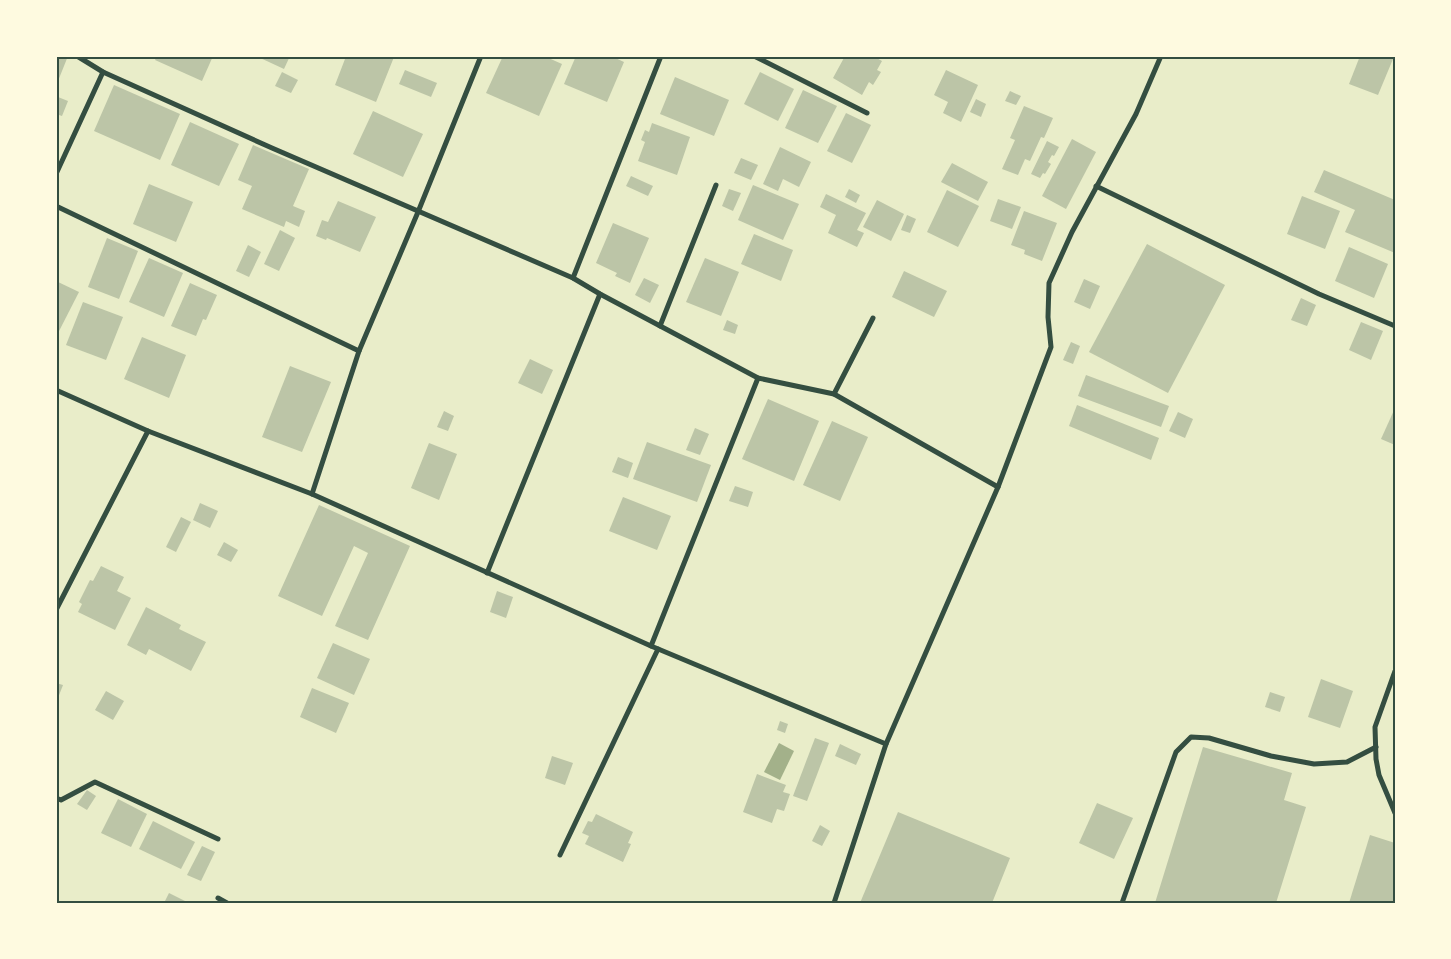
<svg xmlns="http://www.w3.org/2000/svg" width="1451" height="959" viewBox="0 0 1451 959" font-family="Roboto,sans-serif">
  <rect width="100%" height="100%" fill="#e9edc9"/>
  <polygon fill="#a3b18a" points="779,743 794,751 780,780 764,772"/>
  <g fill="#bcc5a7">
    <polygon points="56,56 68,56 56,86"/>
    <polygon points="157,56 213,56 202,81 155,60"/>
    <polygon points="256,56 290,56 284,69"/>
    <polygon points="339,56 394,57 376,102 335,85 345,59"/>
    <polygon points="503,56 544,56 562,64 539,116 486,93"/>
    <polygon points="576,56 611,56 624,62 607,102 564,84"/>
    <polygon points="845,56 873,56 882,61 877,70 881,72 873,85 869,82 862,95 833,78"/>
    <polygon points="1360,56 1386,56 1393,59 1378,95 1349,84"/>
    <polygon points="405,70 437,83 431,97 399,84"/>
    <polygon points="946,70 978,85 961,122 943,113 948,102 934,95"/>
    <polygon points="282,72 298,80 291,93 275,86"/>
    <polygon points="760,72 794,89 778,121 744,104"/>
    <polygon points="675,77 729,100 714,136 660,114"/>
    <polygon points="114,85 180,114 160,160 94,131"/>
    <polygon points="803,90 837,106 818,143 785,128"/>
    <polygon points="1010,91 1021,96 1016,105 1005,101"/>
    <polygon points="58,97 68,101 62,116 56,114 56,102"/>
    <polygon points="976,99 986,104 981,117 970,112"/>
    <polygon points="1024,106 1053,118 1044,138 1041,137 1030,161 1025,159 1018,175 1002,169 1015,140 1010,138"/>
    <polygon points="373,111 423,134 403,177 353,154"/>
    <polygon points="846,113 871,125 852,163 827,151"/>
    <polygon points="190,122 239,144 219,186 171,165"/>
    <polygon points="652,123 690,137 677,175 638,161 645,142 641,140 645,130 649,132"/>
    <polygon points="1072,139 1096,152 1066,209 1042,196"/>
    <polygon points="1047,141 1059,147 1054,156 1052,155 1048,162 1051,164 1045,174 1043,173 1040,178 1031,174"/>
    <polygon points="253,145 309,169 293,206 305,211 299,227 286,221 284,227 242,209 252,186 238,180"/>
    <polygon points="780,147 811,162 799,187 783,179 778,191 763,184"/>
    <polygon points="741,158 758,165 751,180 734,173"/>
    <polygon points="952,163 988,182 978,201 941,182"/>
    <polygon points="1324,170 1395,200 1395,253 1345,232 1355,210 1314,192"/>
    <polygon points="631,176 653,186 648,196 626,186"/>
    <polygon points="149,184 193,202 176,242 133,224"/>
    <polygon points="753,185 799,204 783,240 738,220"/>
    <polygon points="729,189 741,193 733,211 722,206"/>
    <polygon points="849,189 860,195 856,203 845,197"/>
    <polygon points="947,190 979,206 958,247 927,232"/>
    <polygon points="826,194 866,213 857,230 864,233 857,247 828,233 836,215 820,207"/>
    <polygon points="1302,196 1340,211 1325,249 1287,234"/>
    <polygon points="998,199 1021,207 1012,229 990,221"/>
    <polygon points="877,200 904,214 891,241 863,227"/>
    <polygon points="338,201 376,217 360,252 327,238 326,240 316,236 322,220 328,222"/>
    <polygon points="1024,211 1057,223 1042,261 1024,254 1025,250 1011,245"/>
    <polygon points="907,215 916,219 910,233 901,230"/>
    <polygon points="613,223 649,238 630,283 615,276 617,273 596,263"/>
    <polygon points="280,230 295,238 279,271 264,264"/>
    <polygon points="754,234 793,250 781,281 741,264"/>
    <polygon points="107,238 138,251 119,299 88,287"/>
    <polygon points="1147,244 1225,285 1168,393 1089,352"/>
    <polygon points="248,245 261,252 249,277 236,271"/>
    <polygon points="1349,247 1388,264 1374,298 1335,281"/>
    <polygon points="149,258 183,273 164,317 129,302"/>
    <polygon points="705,258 739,272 721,316 686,302"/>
    <polygon points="904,271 947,291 934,317 892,297"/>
    <polygon points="644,278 659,285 650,303 635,295"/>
    <polygon points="1084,279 1100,286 1090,309 1074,302"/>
    <polygon points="56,281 79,292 56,337"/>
    <polygon points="190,283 217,295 206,320 203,319 196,336 171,326"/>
    <polygon points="1301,298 1316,305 1307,326 1291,320"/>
    <polygon points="83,302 123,317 106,360 66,345"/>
    <polygon points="727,320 738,325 735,334 723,330"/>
    <polygon points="1361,322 1383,331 1371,360 1349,350"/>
    <polygon points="142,337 186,355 169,398 124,379"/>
    <polygon points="1071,342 1080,346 1073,364 1063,360"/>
    <polygon points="530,359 553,370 542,394 518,383"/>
    <polygon points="290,366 331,382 302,452 262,437"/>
    <polygon points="1086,375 1169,406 1161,427 1078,396"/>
    <polygon points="768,399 819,421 794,481 742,459"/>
    <polygon points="1077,405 1159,438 1151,460 1069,426"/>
    <polygon points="1395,408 1395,445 1381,439"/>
    <polygon points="444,411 454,416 448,431 437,427"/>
    <polygon points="1178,412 1193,419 1185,438 1169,431"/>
    <polygon points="832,421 868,437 840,501 803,485"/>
    <polygon points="695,428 709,434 700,455 686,450"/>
    <polygon points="647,442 711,465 697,502 633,479"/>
    <polygon points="429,443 457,454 439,500 411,488"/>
    <polygon points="618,457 633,463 628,478 612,472"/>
    <polygon points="735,486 753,492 748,507 729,501"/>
    <polygon points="623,497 671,516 657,550 609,531"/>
    <polygon points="200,503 218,511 210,528 193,520"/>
    <polygon points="319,505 410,546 368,640 335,626 368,553 354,546 322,616 278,596"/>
    <polygon points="181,517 191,522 176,552 166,547"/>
    <polygon points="224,542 238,550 231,562 217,555"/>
    <polygon points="101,566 124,577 117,591 131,598 115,630 78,612 82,604 79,602 90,580 93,581"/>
    <polygon points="497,591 513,597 506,618 490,612"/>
    <polygon points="146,607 181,625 179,629 206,642 191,671 149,649 146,655 127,645"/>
    <polygon points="333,643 370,659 354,695 317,678"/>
    <polygon points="1321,679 1353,691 1340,728 1308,717"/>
    <polygon points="56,683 63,685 56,703"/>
    <polygon points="312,688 349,703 336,733 300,717"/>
    <polygon points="106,691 124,701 113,720 95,710"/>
    <polygon points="1270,692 1285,697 1280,712 1265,707"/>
    <polygon points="780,721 788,724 785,733 777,730"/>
    <polygon points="815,738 829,743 807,801 793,796"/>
    <polygon points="840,744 861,754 856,765 835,756"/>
    <polygon points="1203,747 1292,773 1284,800 1306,807 1276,903 1155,903"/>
    <polygon points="552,756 573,763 565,785 545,778"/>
    <polygon points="757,774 786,785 783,792 790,794 784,811 777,809 772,823 743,812"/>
    <polygon points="87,790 96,796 87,810 77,804"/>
    <polygon points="118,799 147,814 131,847 101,833"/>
    <polygon points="1097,803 1133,818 1114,859 1079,843"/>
    <polygon points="898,812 1010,858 992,903 860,903"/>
    <polygon points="596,814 633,832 628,843 631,844 623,862 585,844 589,836 582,833 588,821 592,822"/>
    <polygon points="153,821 195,842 181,869 139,849"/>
    <polygon points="820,825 830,831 822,846 812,841"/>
    <polygon points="1370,835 1395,843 1395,903 1349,903"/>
    <polygon points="202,846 215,852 201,881 187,875"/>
    <polygon points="169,893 189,903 164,903"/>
  </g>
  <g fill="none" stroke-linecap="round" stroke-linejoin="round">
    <g stroke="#344e41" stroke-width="5">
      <polyline points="77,56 103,72 272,148 573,278 600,294 758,378 834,394 998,487"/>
      <polyline points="754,56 867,113"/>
      <polyline points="56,174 103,72"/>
      <polyline points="1096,186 1319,294 1395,326"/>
      <polyline points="56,206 359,351"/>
      <polyline points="573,278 661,56"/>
      <polyline points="660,326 716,185"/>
      <polyline points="56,390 148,431 312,494 651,646 886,744"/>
      <polyline points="834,394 873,318"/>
      <polyline points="312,494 359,351 418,212 481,56"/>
      <polyline points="487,573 600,294"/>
      <polyline points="56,610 148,431"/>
      <polyline points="651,646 758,378"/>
      <polyline points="1395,671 1375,727 1376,759 1379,775 1395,813"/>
      <polyline points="56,798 61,800 95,782 218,839"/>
      <polyline points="560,855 658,649"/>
      <polyline points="218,898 227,903"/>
      <polyline points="834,903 886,744 998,487 1051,347 1048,317 1049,283 1072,232 1136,114 1161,56"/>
      <polyline points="1122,903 1176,752 1191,737 1209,738 1271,756 1314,764 1347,762 1376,747"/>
    </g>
  </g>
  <rect width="1451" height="959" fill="none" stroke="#fefae0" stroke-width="115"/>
  <rect x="58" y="58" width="1336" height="844" fill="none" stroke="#344e41" stroke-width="2"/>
</svg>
